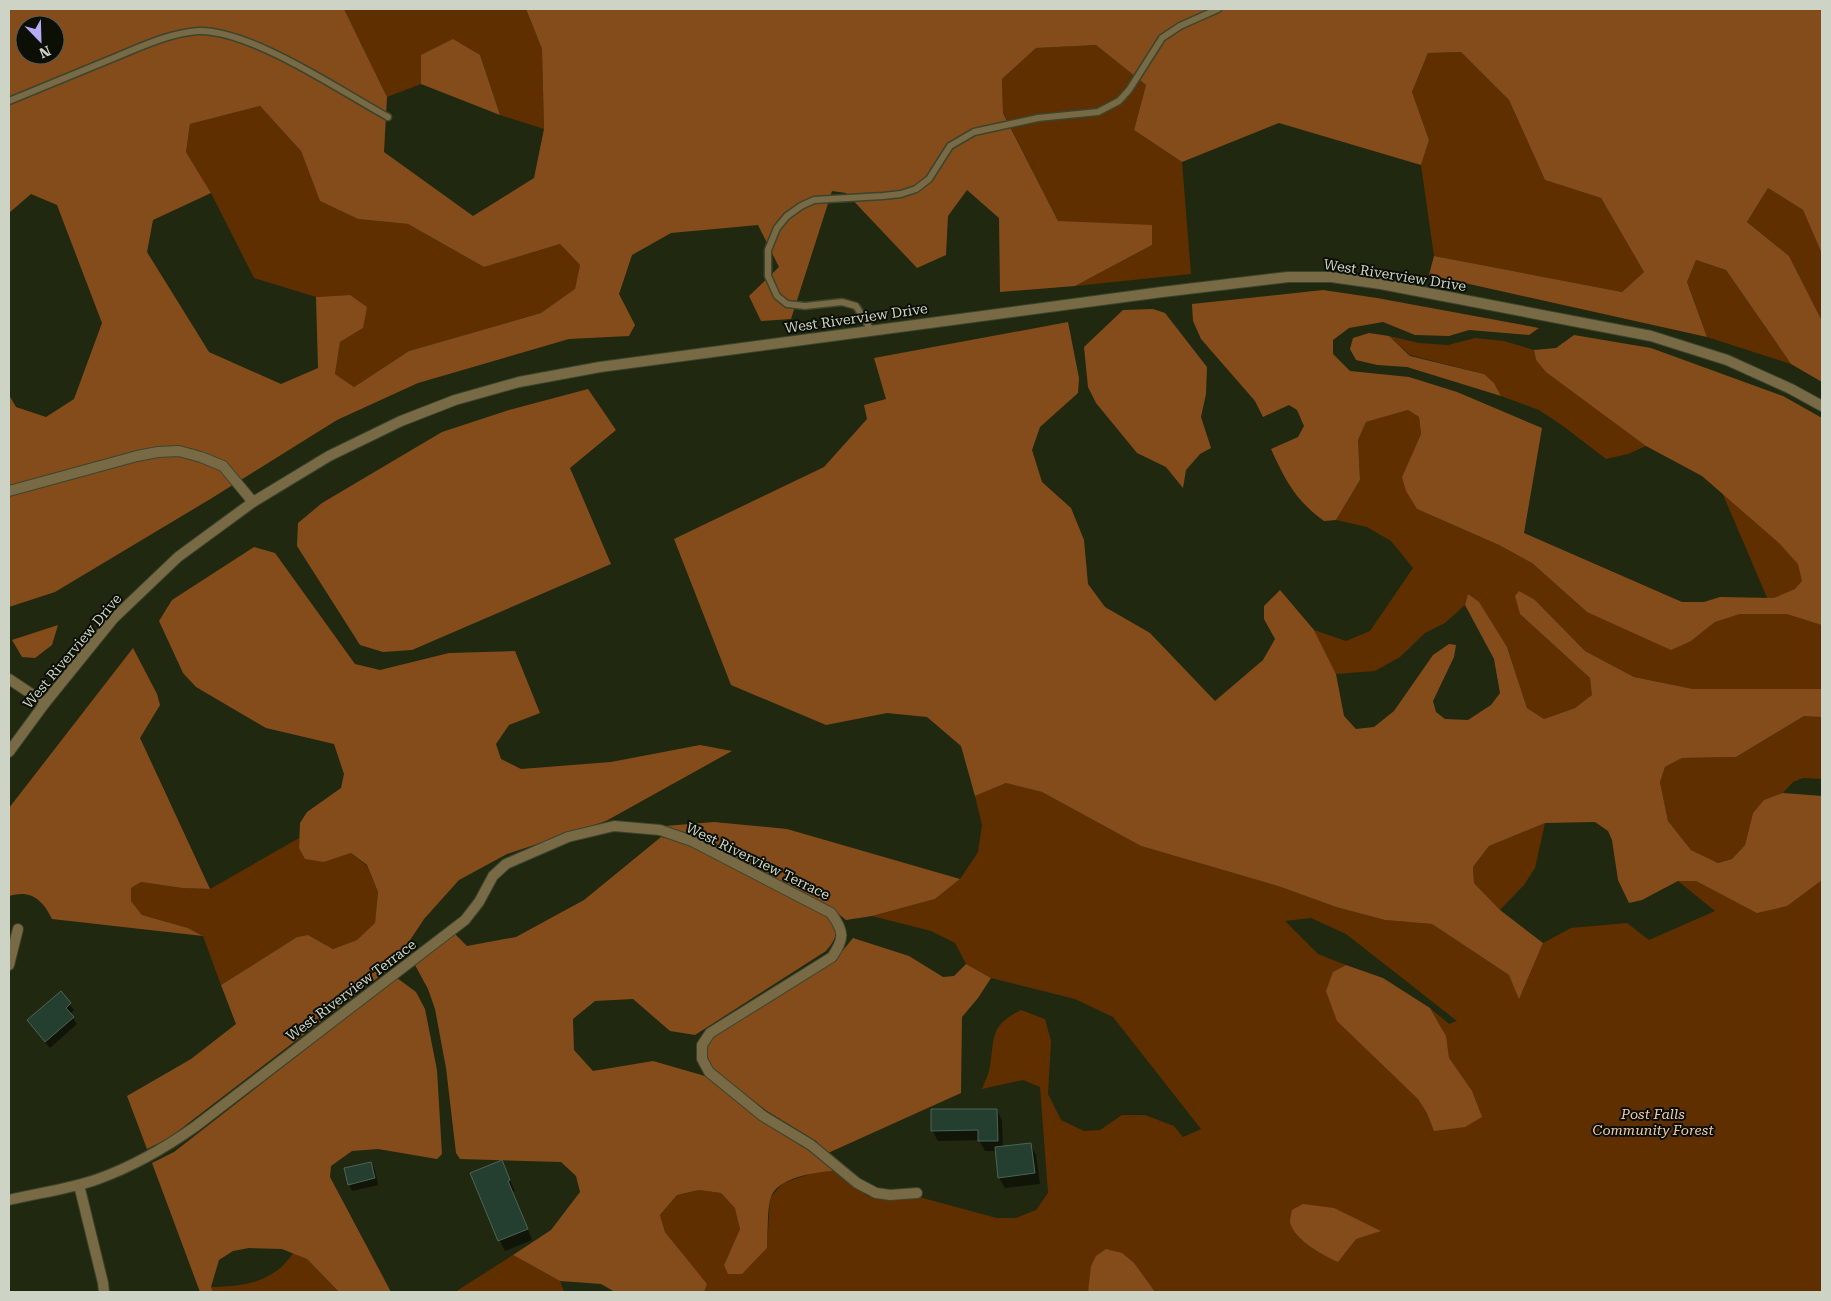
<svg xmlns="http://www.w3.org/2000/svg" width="1831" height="1301" viewBox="0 0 1831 1301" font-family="'Roboto Serif',serif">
  <rect width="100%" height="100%" fill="#202810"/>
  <g fill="#5f2f00" fill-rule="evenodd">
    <polygon points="344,9 526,9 542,49 544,129 500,115 480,55 421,55 421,84 387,97"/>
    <polygon points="1096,45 1146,85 1134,130 1182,162 1191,274 1075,286 1152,245 1058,221 1003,112 1002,79 1036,48"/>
    <polygon points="1461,52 1509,100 1545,180 1601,198 1644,272 1622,292 1434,256 1421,165 1429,140 1412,92 1428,53"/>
    <polygon points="260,106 301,151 320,201 358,219 408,224 484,267 560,244 580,265 575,290 541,313 409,351 354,387 335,374 340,342 363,328 350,295 316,297 254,278 211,193 186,152 190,124"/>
    <polygon points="1768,188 1803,210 1822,254 1822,321 1789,256 1747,222"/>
    <polygon points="1696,260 1726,270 1791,364 1707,337 1687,282"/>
    <polygon points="1389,336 1419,343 1448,345 1475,338 1504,341 1534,350 1536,360 1646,446 1628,454 1606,459 1563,426 1539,410 1501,396 1494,383 1484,374 1410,355"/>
    <polygon points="1672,375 1822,433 1822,779 1803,778 1793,782 1783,793 1764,801 1753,813 1745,845 1732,859 1718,863 1691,850 1668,821 1660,782 1665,767 1682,758 1736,757 1804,716 1806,689 1693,689 1634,677 1585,651 1535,600 1520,614 1590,678 1593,695 1575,708 1544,719 1527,708 1507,647 1468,594 1465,605 1445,623 1425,633 1400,657 1375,671 1336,674 1314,630 1346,641 1370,631 1413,568 1391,541 1367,527 1336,520 1360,480 1358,440 1366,422 1408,410 1419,417 1421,434 1402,477 1417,509 1499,545 1532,563 1587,612 1691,641 1715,622 1740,614 1774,614"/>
    <path d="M1006,783L1042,792L1141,846L1281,887L1336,907L1385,920L1432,924L1509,975L1521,994L1543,943L1571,928L1627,923L1649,940L1715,911L1678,881H1696L1737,902L1822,866V1292H1155L1151,1288L1088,1289V1292H704L706,1284L665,1232L660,1215L677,1195L699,1190L721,1193L736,1208L740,1229L724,1265L767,1248L770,1198L783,1183L813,1173L835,1171L868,1196L887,1200L919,1197L997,1218H1016L1036,1210L1048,1193L1040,1087L1023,1080L982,1089C985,1081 989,1074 990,1066C995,1035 990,1026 1021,1010L1045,1019L1051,1041L1048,1094L1061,1120L1084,1131L1100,1130L1122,1115H1145L1174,1126L1183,1137L1201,1129L1113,1017L1075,999L991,978L966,964L955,943L931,931L872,916L935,899L960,879L978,852L982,825L975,796ZM1311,918L1346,934L1457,1021L1449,1024L1430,1008L1441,1027L1333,972L1346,965L1318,954L1285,921Z"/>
    <polygon points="1545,823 1535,868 1524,885 1500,910 1474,883 1473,867 1489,846"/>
    <polygon points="299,838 299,848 324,862 351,853 367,866 378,892 375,924 357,940 333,949 308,935 297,937 221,985 203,936 188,928 142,915 131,901 131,888 141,882 182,888 210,889"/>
    <path d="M293,1253L307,1259L339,1292H213L211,1287C243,1286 274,1283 293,1253Z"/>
    <polygon points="513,1255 560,1281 564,1292 455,1292"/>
  </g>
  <g fill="#854c1b" fill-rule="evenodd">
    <path d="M9,9H344L387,97L384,152L473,216L534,178L544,129L542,49L526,9H1822V254L1803,210L1768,188L1747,222L1789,256L1822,321V382L1791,364L1726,270L1696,260L1687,282L1707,337L1429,275L1434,256L1622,292L1644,272L1601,198L1545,180L1509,100L1461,52L1428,53L1412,92L1429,140L1421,165L1279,123L1182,162L1134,130L1146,85L1096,45L1036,48L1002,79L1003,113L1058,221L1152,225V245L1075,286L1000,292L999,218L967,190L948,216L946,255L917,268L846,193L832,191L791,319L761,321L749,296L779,267L758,225L671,233L632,255L619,294L635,325L629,336L569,339L418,383L337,420L212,498L55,592L9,607V395L16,407L46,417L74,399L102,323L57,205L31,194L9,213ZM25,25H55V55H25ZM260,106L301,151L320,201L358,219L408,224L484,267L560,244L580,265L575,289L541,313L409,351L354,387L335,374L340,342L363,328L367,307L350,295L316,297L318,368L281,384L209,352L147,252L153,220L211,193L186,152L190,124Z"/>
    <polygon points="453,39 480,55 500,115 421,84 421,55"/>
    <path d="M1323,290L1377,298L1539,328L1529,335L1469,330L1449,336L1415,335L1383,322L1349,328L1333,340V354L1350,371L1409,377L1457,392L1542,428L1524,533L1682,602H1704L1720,597L1774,598L1795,589L1802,581L1798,564L1779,543L1702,476L1646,446L1546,372L1536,360L1534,350L1556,348L1574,335L1651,348L1783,396L1822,418V625L1787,614H1740L1715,622L1691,641L1671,650L1587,612L1532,563L1499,545L1417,509L1406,491L1402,477L1421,434L1419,417L1408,410L1366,422L1358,440L1360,480L1336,520L1324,521C1296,501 1285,480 1271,449L1298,437L1304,426L1297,410L1289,405L1263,417L1255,401L1201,339L1193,321L1192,304Z"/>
    <polygon points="1153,309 1165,313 1207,367 1206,394 1201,417 1211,448 1200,454 1186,470 1183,488 1166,467 1137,453 1096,403 1088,387 1084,347 1123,310"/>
    <polygon points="1068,322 1079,378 1078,393 1040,427 1032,450 1042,482 1071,508 1084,540 1088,584 1105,607 1150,633 1215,701 1263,660 1275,639 1264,619 1264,606 1280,590 1314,630 1336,674 1344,716 1356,729 1374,727 1394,711 1433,655 1449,644 1456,645 1454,657 1433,701 1436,712 1445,719 1468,720 1491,705 1500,693 1494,659 1465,605 1468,594 1479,602 1507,647 1527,708 1544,719 1575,708 1592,695 1590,678 1520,614 1515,596 1519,591 1535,600 1585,651 1634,677 1693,689 1822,689 1822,717 1804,716 1736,757 1682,758 1665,767 1660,782 1668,821 1691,850 1718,863 1732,859 1745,845 1753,813 1764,800 1783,793 1822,796 1822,880 1787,906 1757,913 1696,881 1678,881 1642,900 1629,903 1618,880 1612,840 1608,831 1595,822 1545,823 1489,846 1473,867 1474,883 1500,910 1543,943 1519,999 1509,975 1432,924 1385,920 1336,907 1281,887 1141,846 1042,792 1006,783 975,796 961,746 927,717 887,713 826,725 731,685 674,539 824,467 867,419 864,405 886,399 874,358"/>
    <polygon points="1369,333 1389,336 1410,356 1484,374 1494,383 1501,396 1407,367 1377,365 1356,360 1350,349 1353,338"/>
    <polygon points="588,389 616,430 570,468 611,564 412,650 383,652 360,645 297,546 298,523 322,503 442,432 509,410"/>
    <polygon points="254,547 275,553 355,664 380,670 449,653 515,651 540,713 509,725 496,744 501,759 521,769 611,762 700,745 732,751 606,821 507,854 459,880 424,919 393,966 169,1138 147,1149 127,1096 191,1059 236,1024 221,985 297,937 308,935 333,949 357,940 375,923 378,892 367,865 351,853 324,862 305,859 299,848 300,823 307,812 341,788 344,774 334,744 266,728 196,687 183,673 159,621 172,600"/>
    <polygon points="58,625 52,645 35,658 22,657 12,640"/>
    <path d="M133,648L157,694L160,705L140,738L210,889L182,888L141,882L131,888V901L142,915L188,928L203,936L52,919C43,900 31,889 9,896V808Z"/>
    <polygon points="714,822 787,829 960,879 935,899 872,916 846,920 830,907 697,837 665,826"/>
    <path d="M661,837L689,844L828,917C838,933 838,937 826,951L695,1035L670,1031L633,999L595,1001L573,1019L574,1050L593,1071L653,1061L705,1076L761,1121L808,1150L835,1171C816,1172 775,1177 770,1200C767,1215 768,1232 767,1248L742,1274H728L724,1265L740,1229L735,1208L721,1193L699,1190L677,1195L660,1215L665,1232L707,1284L704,1292H615L601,1284L560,1281L513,1255L551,1230L580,1192L576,1176L561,1162L460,1159L456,1153L446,1068L435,1009L428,989L415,965L455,934L467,946L516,937L584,900Z"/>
    <polygon points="853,938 909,956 943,977 954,976 966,964 991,978 978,998 962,1017 961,1093 828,1153 816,1141 767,1111 713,1070 707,1057 705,1048 712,1035 835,960"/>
    <polygon points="1346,965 1383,978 1430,1008 1446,1036 1449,1058 1472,1091 1482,1117 1465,1127 1434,1131 1427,1113 1418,1099 1337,1021 1326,991 1333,972"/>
    <polygon points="397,978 416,992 425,1009 437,1070 442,1154 437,1159 378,1149 352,1151 331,1166 330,1177 391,1292 339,1292 307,1259 282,1249 249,1248 233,1251 219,1260 211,1287 213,1292 200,1292 152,1163 174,1152"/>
    <path d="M1303,1204L1334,1208L1381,1231L1356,1239L1338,1262C1324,1256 1293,1239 1290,1222C1290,1219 1291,1214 1292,1210Z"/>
    <polygon points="1106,1249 1122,1253 1134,1263 1155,1292 1088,1292 1091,1266 1096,1256"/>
  </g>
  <g fill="#0007">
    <polygon points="61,993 74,1010 70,1014 77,1024 50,1048 28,1021"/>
    <polygon points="997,1110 1002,1120 1003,1148 1030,1144 1036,1155 1040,1184 1005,1188 999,1178 996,1151 985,1151 979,1140 938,1141 932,1130"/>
    <polygon points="501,1161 515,1191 513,1192 532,1240 505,1251 500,1241 472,1174"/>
    <polygon points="371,1163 375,1170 378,1185 352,1191 349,1185"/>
  </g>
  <g fill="#243e2f" stroke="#4b6555">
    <polygon points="61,991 71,1003 66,1008 74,1017 45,1042 27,1020"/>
    <polygon points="931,1109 997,1109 998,1141 978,1141 978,1130 931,1131"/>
    <polygon points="1031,1143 1035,1173 998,1178 995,1147"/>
    <polygon points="502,1160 510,1180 508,1181 528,1229 498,1241 470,1173"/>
    <polygon points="371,1162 375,1178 348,1185 344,1168"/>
  </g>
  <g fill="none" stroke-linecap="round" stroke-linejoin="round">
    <defs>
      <g id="service">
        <path d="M9,101C43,87 77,73 111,59C138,48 169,33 198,31C250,29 342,92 388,117"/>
        <polyline points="871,330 856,306 842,302 805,306 787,304 777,296 768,276 768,250 777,228 787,216 801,206 814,200 883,196 901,194 916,189 929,179 950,146 974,132 1038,118 1098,112 1119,101 1129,90 1162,38 1180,26 1218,9"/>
      </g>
      <g id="minor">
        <polyline points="9,491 137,456 158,452 179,451 201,457 223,466 253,502"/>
        <polyline points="9,679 45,703"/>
        <polyline points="9,965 18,929"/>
        <polyline points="79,1185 103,1283 104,1292"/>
        <path d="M9,1200C38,1193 70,1189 98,1179C134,1166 165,1148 196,1126L465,920L479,902L493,876L506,864L568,837L614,826L660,830L692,841L831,913C844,931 845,938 832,957L710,1033L702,1045V1059L709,1072L763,1116L811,1145L857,1183L876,1193L890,1195L917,1193"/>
      </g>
      <polyline id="tertiary" points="9,752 45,703 113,619 178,557 253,502 329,456 401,421 455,400 519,382 600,367 1162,292 1288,277 1331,277 1381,284 1651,336 1727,360 1791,389 1822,406"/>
    </defs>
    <use href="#service" stroke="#3c442d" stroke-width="9"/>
    <use href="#minor" stroke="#3c442d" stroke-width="12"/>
    <use href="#tertiary" stroke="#3c442d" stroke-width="12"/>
    <use href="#service" stroke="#776a45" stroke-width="6"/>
    <use href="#minor" stroke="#776a45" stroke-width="10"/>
    <use href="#tertiary" stroke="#776a45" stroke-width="10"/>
  </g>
  <g text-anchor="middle" stroke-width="4" stroke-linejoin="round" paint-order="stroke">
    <g font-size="14" fill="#ced4c5" stroke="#0b0f06">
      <text transform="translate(1395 275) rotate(9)" y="5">West Riverview Drive</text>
      <text transform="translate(856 318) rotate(-8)" y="5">West Riverview Drive</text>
      <text transform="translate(72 651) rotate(-50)" y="5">West Riverview Drive</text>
      <text transform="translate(758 861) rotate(26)" y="5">West Riverview Terrace</text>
      <text transform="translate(351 990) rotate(-37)" y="5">West Riverview Terrace</text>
    </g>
    <g font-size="14" font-style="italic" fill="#f2c9ac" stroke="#0b0f06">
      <text x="1653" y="1119">Post Falls<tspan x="1653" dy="16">Community Forest</tspan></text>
    </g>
  </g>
  <rect width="1831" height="1301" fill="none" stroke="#ced4c5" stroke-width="20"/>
  <g transform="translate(40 40) rotate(157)"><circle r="24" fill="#0b0f06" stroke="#595e52"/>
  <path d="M0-4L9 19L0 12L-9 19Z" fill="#b7abf8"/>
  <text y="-8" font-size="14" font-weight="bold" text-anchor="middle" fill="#ced4c5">N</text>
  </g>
</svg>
